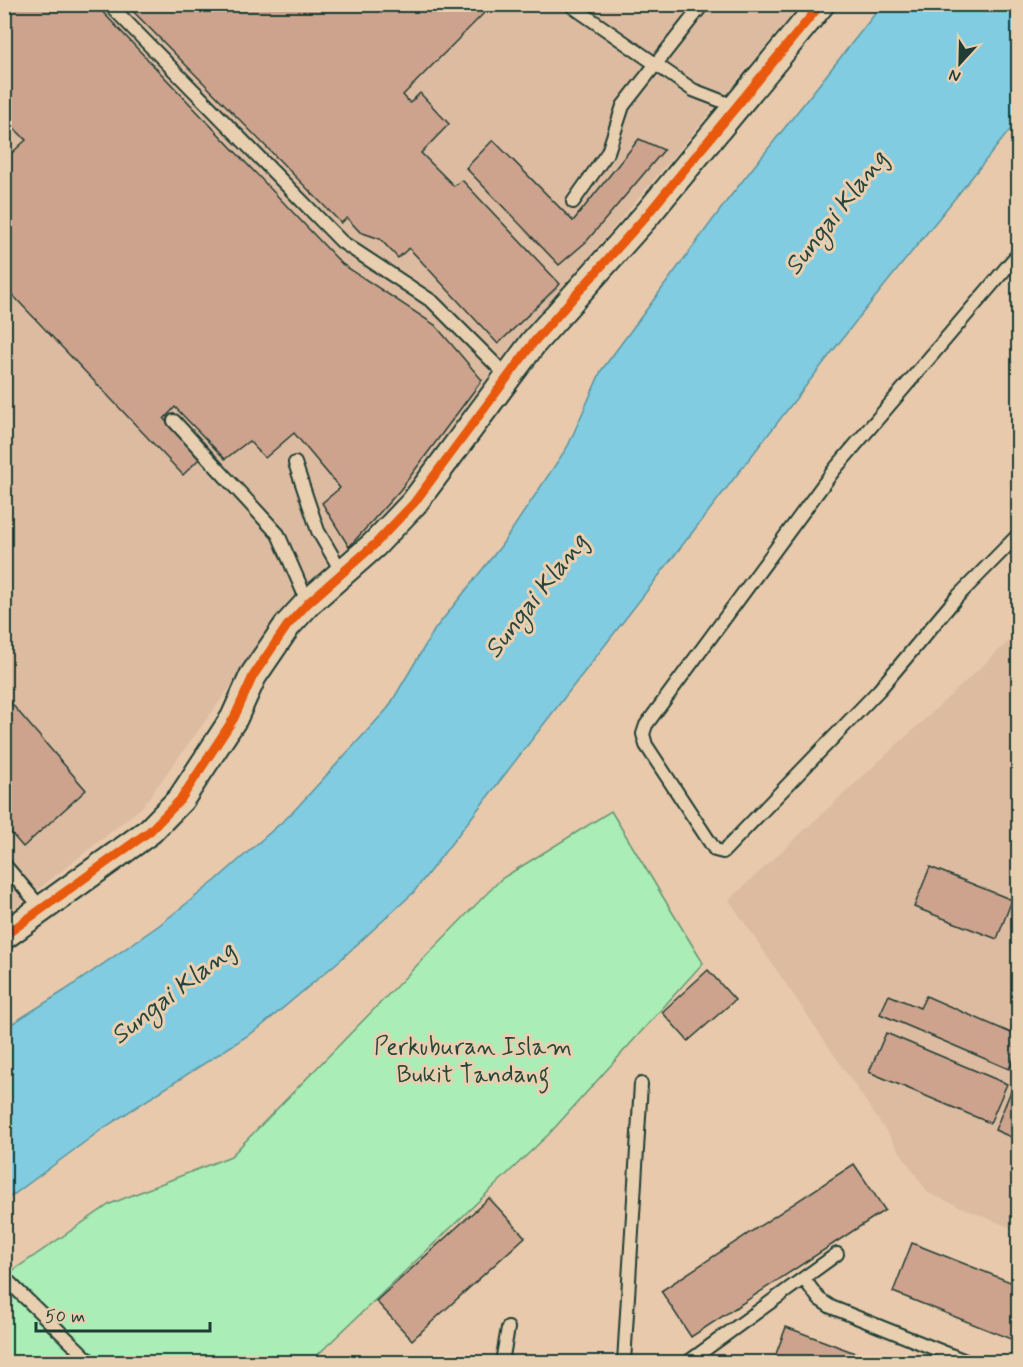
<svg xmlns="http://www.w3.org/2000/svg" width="1023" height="1367" viewBox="0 0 1023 1367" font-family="Mynerve,sans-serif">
  <rect width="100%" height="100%" fill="#e8c9ac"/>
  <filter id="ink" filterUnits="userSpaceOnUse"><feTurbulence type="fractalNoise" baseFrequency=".0167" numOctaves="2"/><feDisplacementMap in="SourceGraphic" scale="12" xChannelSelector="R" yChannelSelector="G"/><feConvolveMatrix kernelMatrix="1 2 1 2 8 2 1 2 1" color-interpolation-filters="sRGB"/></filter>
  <g filter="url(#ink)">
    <g fill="#dcbba1">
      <polygon points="5,5 800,5 523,336 407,496 296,598 141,808 5,916"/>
      <polygon points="1018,633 1018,1231 928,1193 729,900"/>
    </g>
    <polygon fill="#abedb6" stroke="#659575" stroke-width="1.5" points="611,811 703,963 549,1134 310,1362 5,1362 5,1276 110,1204 231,1156 501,879"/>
    <polygon fill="#81cce1" stroke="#5a939c" stroke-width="1.5" points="882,5 1018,5 1018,120 856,321 413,893 339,961 258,1029 105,1127 5,1201 5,1028 64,991 158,926 215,881 291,814 388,708 435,629 501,546 568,446 601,371 729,198"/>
    <g fill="#cea38e" stroke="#1f3d34" stroke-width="1.5">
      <polygon points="4,4 95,4 342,264 435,325 482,380 400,490 349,547 322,503 340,488 294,433 265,458 249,441 225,459 175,407 164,419 199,459 183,475 4,286 4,160 26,140 4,118"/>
      <polygon points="126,4 483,4 487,10 403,95 410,103 420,93 449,124 421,153 454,186 462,180 560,284 498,344 409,248 398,258 380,239 360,232 347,218 341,223"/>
      <polygon points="639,139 664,150 586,242 559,265 466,168 493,140 573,221"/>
      <polygon points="4,695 86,790 23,847 4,825"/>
      <polygon points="930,867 1012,900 997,939 914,907"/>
      <polygon points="708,970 735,1000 688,1041 662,1012"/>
      <polygon points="889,995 920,1008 926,996 1018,1036 1018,1048 1009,1069 880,1014"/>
      <polygon points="886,1033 1007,1084 990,1123 869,1072"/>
      <polygon points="1011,1091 1018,1094 1018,1140 995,1130"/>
      <polygon points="854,1164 885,1210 691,1337 661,1291"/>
      <polygon points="489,1198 525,1237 412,1340 376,1301"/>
      <polygon points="912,1243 1018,1285 1018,1342 893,1292"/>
      <polygon points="786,1327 879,1362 773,1362"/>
    </g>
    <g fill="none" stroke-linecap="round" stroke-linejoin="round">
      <defs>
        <g id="lane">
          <polyline points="109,4 342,242 433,302 507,376"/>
          <polyline points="569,4 693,90 737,107"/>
          <polyline points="573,202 608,152 623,106 703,4"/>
          <polyline points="1018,254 834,470 646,725 643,734 646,745 715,850 723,852 879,690 957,597 1018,535"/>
          <polyline points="174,421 278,534 308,603"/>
          <polyline points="295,463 318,531 336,562 339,575"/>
          <polyline points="4,864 42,909"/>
          <polyline points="804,1279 819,1299 831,1307 968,1362"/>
          <polyline points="9,1282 91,1362"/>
          <polyline points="502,1362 508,1328"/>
          <polyline points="624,1362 641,1084"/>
          <polyline points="688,1362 837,1254"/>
        </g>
        <polyline id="street" points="4,936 150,831 181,799 234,718 253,676 287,626 308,603 374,545 414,503 533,343 647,215 821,4"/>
      </defs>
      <use href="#lane" stroke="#1f3d34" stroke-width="16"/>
      <use href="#street" stroke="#1f3d34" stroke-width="30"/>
      <use href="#lane" stroke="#e8cfb0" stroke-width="12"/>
      <use href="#street" stroke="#e8cfb0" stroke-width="26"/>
      <defs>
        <polyline id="cycleway" points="4,936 150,831 181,799 234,718 253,676 287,626 308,603 374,545 414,503 533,343 647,215 821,4"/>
      </defs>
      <use href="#cycleway" stroke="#e8cfb0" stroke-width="13"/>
      <use href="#cycleway" stroke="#e8590c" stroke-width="9"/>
    </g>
  </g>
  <g text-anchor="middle" stroke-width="6" stroke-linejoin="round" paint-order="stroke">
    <g font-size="24" fill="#26463a" stroke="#e8cfb0">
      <text x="473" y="1054">Perkuburan Islam<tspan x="473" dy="28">Bukit Tandang</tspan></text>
    </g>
    <g font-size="26" font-style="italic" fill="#24443d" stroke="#e8cfb0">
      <text transform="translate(835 212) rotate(-52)" y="9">Sungai Klang</text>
      <text transform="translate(535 595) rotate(-52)" y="9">Sungai Klang</text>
      <text transform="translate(172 992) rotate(-38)" y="9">Sungai Klang</text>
    </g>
  </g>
  <rect width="1023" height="1367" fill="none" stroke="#e8cfb0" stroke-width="24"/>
  <rect x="12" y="12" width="999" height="1343" fill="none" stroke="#1f3d34" stroke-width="2" filter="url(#ink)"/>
  <g transform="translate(960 63) rotate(202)" stroke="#e8cfb0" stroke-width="4.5" paint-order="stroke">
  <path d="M0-4.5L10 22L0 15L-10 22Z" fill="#1f3d34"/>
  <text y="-9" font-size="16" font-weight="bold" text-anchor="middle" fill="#1f3d34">N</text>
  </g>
  <path d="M36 1322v9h174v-9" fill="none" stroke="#1f3d34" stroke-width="3"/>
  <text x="45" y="1322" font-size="18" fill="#1f3d34" stroke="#e8cfb0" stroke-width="4.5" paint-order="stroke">50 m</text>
</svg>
